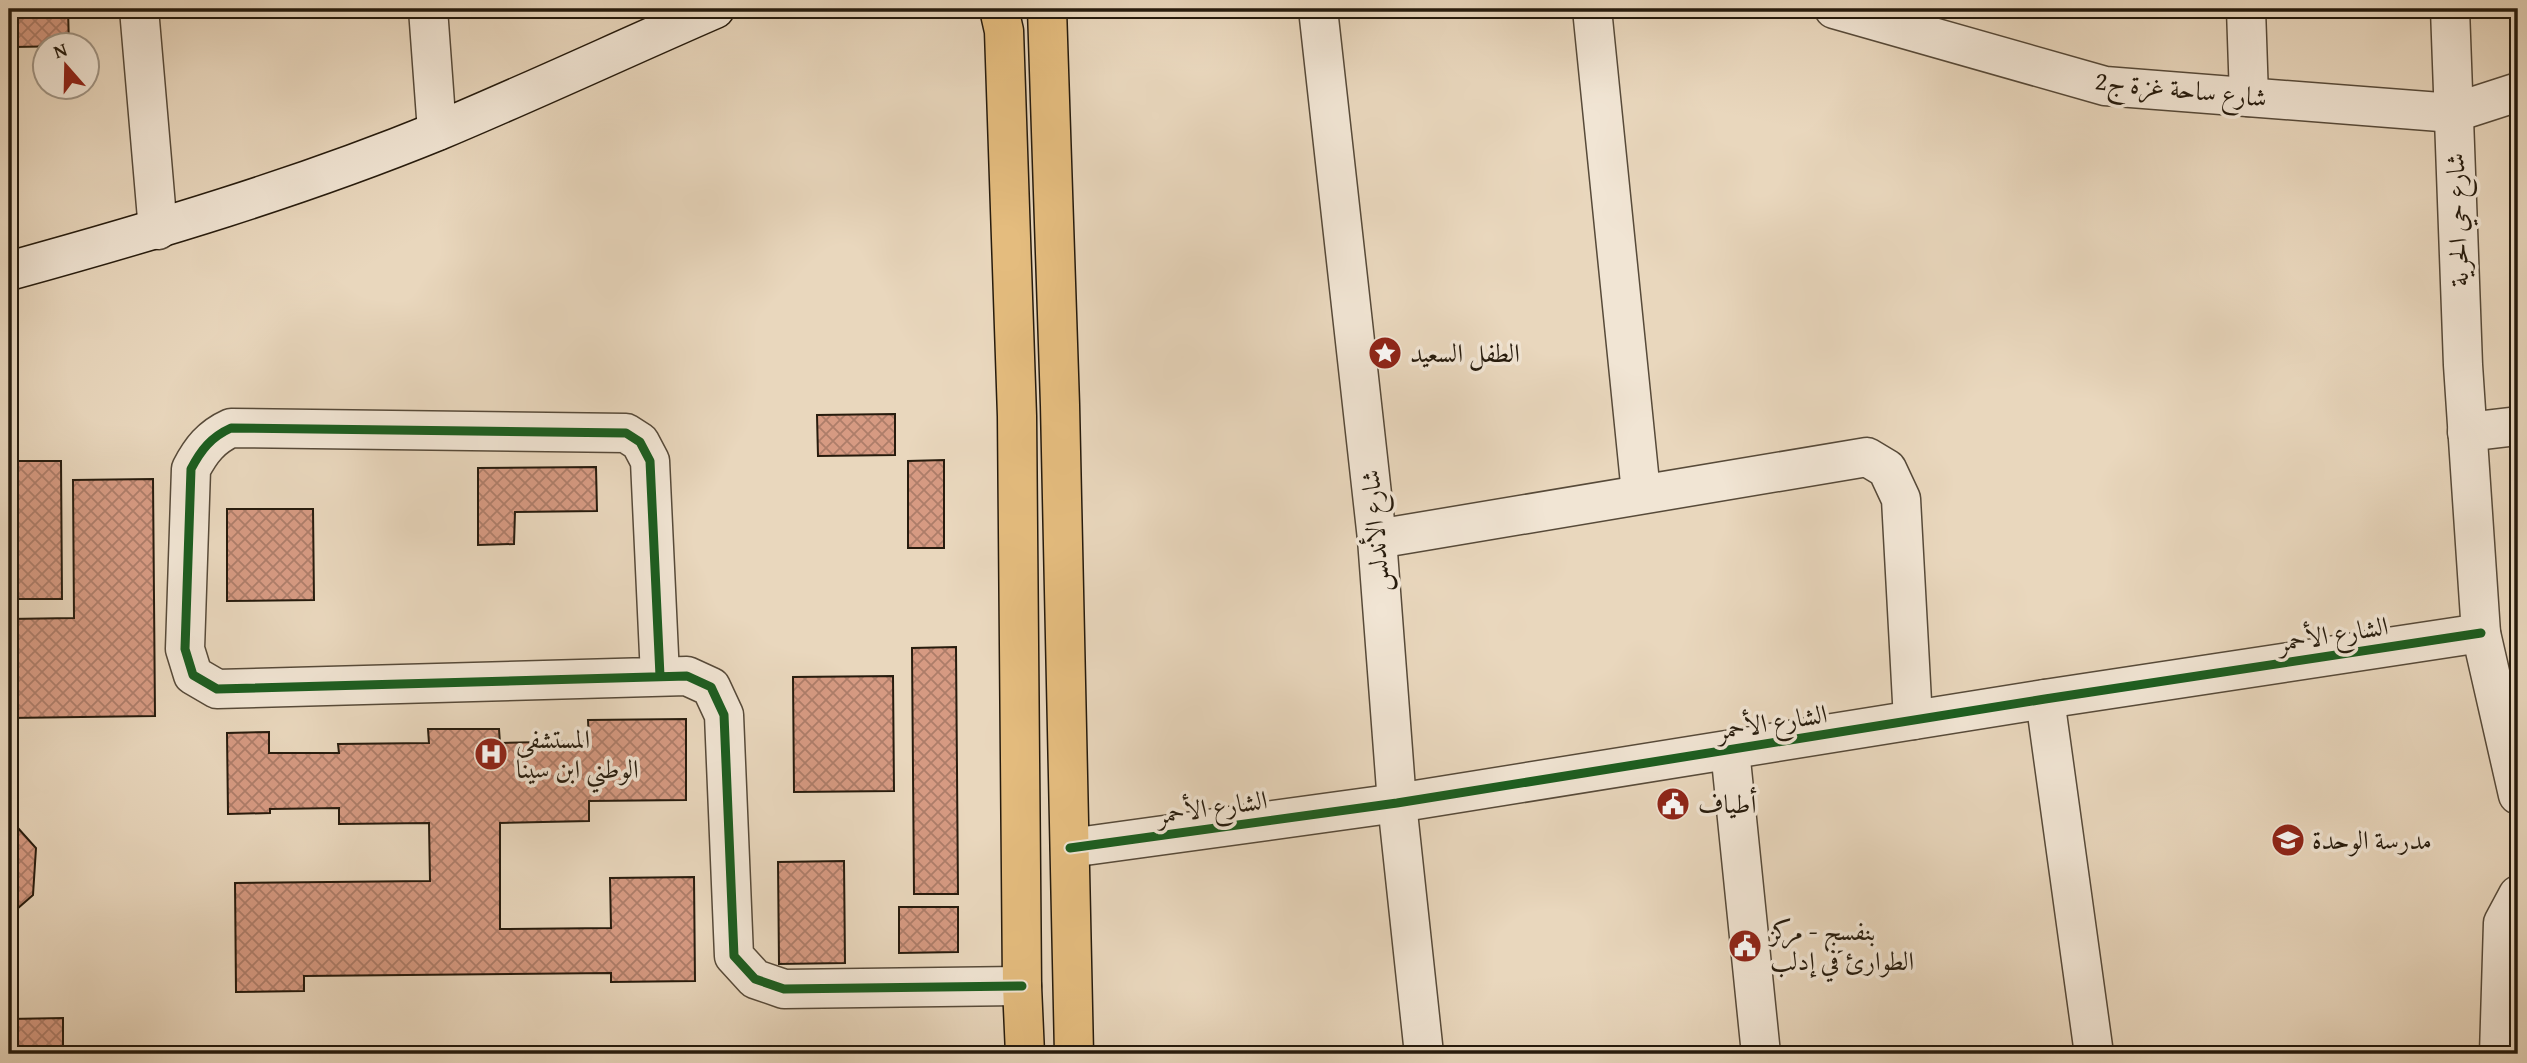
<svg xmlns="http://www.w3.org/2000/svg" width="2527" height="1063" viewBox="0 0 2527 1063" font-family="'Gentium Book Plus',Amiri,serif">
  <defs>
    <pattern id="building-cross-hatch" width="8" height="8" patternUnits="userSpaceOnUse" patternTransform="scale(1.75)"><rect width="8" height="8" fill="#d69a82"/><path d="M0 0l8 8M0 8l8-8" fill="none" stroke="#ad7d69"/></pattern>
  </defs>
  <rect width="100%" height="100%" fill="#e9d7bd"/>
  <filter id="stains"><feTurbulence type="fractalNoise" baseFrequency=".00286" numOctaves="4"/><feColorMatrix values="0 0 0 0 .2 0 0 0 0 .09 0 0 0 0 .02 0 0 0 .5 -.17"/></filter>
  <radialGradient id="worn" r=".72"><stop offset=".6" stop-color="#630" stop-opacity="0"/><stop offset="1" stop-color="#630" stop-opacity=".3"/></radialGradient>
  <g fill="url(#building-cross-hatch)" stroke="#261b0d" stroke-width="2">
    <polygon points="14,9 68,9 69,46 14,47"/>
    <polygon points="895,414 895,455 818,456 817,415"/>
    <polygon points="944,460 944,548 908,548 908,461"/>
    <polygon points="9,461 61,461 62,599 9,599"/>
    <polygon points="596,467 597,511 515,512 514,544 478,545 478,468"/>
    <polygon points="153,479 155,716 9,718 9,619 74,618 73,480"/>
    <polygon points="227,509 313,509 314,600 227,601"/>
    <polygon points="956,647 958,894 914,894 912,648"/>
    <polygon points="893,676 894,791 794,792 793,677"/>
    <polygon points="686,719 686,800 589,801 589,821 500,823 500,929 611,928 610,878 694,877 695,981 611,982 611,973 304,976 304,991 236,992 235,883 430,881 429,823 339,824 339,808 270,809 270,813 228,814 227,733 269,732 269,753 339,753 338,744 429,743 428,729 499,729 500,743 589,741 588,720"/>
    <polygon points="9,818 36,848 33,895 9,916"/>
    <polygon points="844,861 845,963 779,964 778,862"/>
    <polygon points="899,907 958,907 958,952 899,953"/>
    <polygon points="63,1018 63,1054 9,1054 9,1019"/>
  </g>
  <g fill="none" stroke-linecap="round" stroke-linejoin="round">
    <defs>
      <g id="street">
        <polyline points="139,9 158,230"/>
        <polyline points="428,9 437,131"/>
        <polyline points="1318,9 1377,539 1397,803 1424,1054"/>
        <polyline points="1592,9 1641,493"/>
        <polyline points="1834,9 2105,86 2453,113 2518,92"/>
        <polyline points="2246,9 2249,97"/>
        <polyline points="2450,9 2463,365 2481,633 2518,795"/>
        <polyline points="2467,432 2518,426"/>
        <polyline points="1377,539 1867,457 1887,469 1901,499 1913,720"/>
        <path d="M660,676L650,461L640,442L626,433L231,428C211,437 201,450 191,469L185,649L193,675L217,689L687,676L711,687L724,715L734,956L755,979L784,989L1022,986"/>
        <polyline points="2045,699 2094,1054"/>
        <polyline points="1730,750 1761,1054"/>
        <polyline points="1070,848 1397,803 2045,699 2481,633"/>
        <polyline points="2499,1054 2503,923 2518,895"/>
      </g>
      <path id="secondary" d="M9,271C154,231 298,188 438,131C531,92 623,49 715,9"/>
      <g id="primary">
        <polyline points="999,9 1004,31 1017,416 1022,986 1025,1054"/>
        <polyline points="1047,9 1060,405 1074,1054"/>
      </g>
    </defs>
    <use href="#street" stroke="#574a39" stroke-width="41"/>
    <use href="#secondary" stroke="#261b0d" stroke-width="41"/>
    <use href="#primary" stroke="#261b0d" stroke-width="41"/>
    <use href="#street" stroke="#f1e5d4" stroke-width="38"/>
    <use href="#secondary" stroke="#f1e5d4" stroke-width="38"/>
    <use href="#primary" stroke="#e4bc7e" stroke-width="38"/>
    <defs>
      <g id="cycleway">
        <path d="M660,676L650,461L640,442L626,433L231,428C211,437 201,450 191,469L185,649L193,675L217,689L687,676L711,687L724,715L734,956L755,979L784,989L1022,986"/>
        <polyline points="1070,848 1397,803 2045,699 2481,633"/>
      </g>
    </defs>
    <use href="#cycleway" stroke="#f1e5d4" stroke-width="13"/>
    <use href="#cycleway" stroke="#1b5e20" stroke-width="9"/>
  </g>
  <defs>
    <symbol id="sight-disc" viewBox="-11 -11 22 22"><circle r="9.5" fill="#8f2418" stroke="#f1e5d4"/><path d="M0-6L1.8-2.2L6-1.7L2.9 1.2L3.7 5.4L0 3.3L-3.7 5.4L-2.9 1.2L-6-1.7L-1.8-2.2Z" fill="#fff"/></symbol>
    <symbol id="hospital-disc" viewBox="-11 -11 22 22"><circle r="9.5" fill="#8f2418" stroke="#f1e5d4"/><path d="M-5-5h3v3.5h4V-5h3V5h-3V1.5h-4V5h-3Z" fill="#fff"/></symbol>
    <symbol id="civic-disc" viewBox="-11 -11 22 22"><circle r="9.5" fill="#8f2418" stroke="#f1e5d4"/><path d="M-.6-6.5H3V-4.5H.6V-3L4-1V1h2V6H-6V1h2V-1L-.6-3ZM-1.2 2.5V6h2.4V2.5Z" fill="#fff"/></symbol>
    <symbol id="school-disc" viewBox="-11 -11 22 22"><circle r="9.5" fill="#8f2418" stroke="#f1e5d4"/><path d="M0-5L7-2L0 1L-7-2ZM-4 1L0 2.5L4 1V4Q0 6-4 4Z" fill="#fff"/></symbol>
  </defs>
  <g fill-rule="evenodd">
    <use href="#sight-disc" x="1366" y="334" width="38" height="38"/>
    <use href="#hospital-disc" x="472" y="735" width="38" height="38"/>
    <use href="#civic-disc" x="1654" y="785" width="38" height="38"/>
    <use href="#school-disc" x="2269" y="821" width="38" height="38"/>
    <use href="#civic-disc" x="1726" y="927" width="38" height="38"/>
  </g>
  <g text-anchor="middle" stroke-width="7" stroke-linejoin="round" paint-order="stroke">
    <g font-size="26" fill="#261b0d" stroke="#f1e5d4">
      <text transform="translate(2181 89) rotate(6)" y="9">شارع ساحة غزة ج2</text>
      <text transform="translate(2457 220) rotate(-92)" y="9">شارع حي الحرية</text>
      <text transform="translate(1375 531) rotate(-95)" y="9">شارع الأندلس</text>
      <text transform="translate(2333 634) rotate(-9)" y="9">الشارع الأحمر</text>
      <text transform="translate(1772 722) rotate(-9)" y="9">الشارع الأحمر</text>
      <text transform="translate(1212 807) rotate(-8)" y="9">الشارع الأحمر</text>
    </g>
    <g font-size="26" fill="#261b0d" stroke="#f1e5d4" text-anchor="start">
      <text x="1410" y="362">الطفل السعيد</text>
      <text x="516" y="748">المستشفى<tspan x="516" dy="30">الوطني ابن سينا</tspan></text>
      <text x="1698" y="813">أطياف</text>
      <text x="2312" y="849">مدرسة الوحدة</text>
      <text x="1770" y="940">بنفسج - مركز<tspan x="1770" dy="30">الطوارئ في إدلب</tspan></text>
    </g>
  </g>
  <rect width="2527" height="1063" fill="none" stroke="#e9d7bd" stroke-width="35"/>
  <rect x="10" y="10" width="2506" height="1042" fill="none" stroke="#261b0d" stroke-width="3.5"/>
  <rect x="18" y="18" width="2492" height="1028" fill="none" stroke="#261b0d" stroke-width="2"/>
  <g transform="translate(66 66) rotate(340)"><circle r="33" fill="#f1e5d4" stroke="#a09484" stroke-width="2"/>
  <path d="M0-5L12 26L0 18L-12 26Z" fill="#8f2418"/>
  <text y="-10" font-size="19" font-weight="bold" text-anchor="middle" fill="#261b0d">N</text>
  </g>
  <rect width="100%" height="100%" filter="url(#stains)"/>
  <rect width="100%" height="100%" fill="url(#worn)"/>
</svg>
